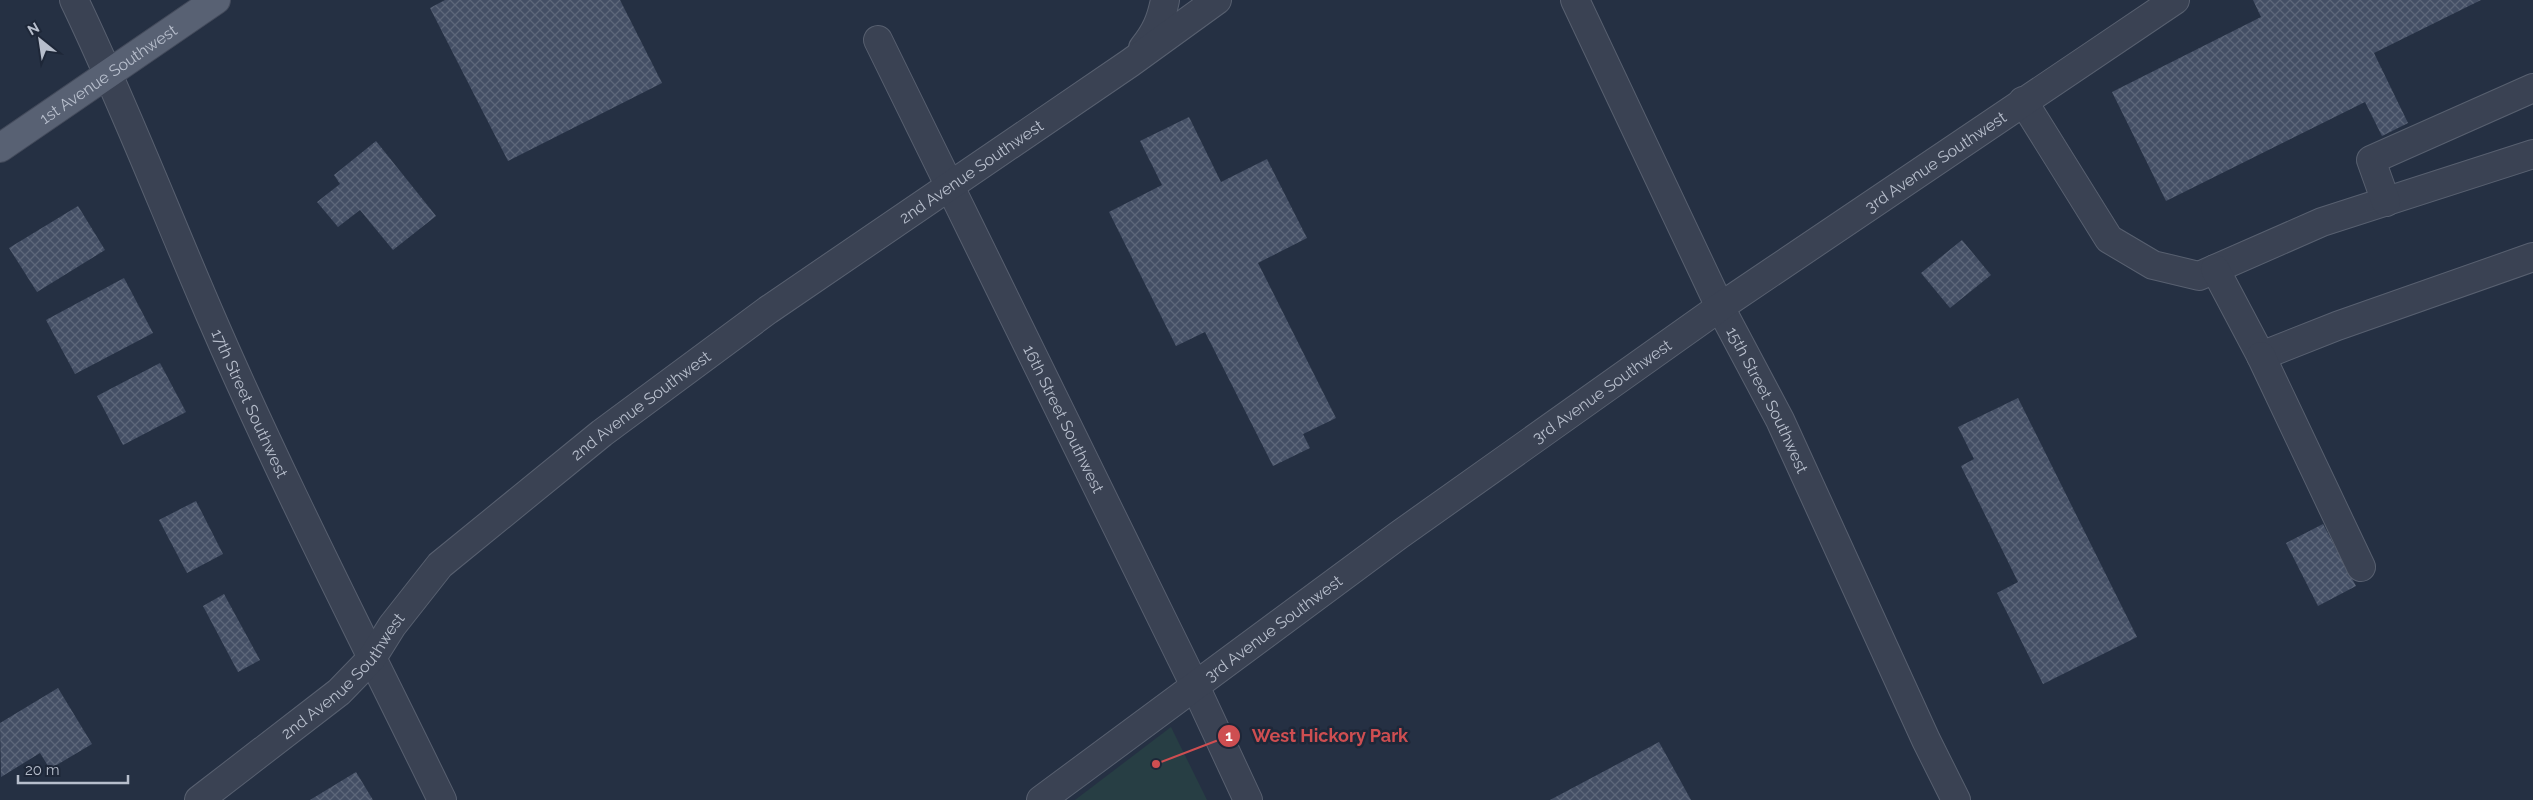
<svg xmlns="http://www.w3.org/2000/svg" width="2533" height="800" viewBox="0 0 2533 800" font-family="Raleway,sans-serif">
  <defs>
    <pattern id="building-cross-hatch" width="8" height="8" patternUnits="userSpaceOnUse" patternTransform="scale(1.25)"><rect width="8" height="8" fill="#444f65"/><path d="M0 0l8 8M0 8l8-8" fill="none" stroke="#5d677a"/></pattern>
  </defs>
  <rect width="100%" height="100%" fill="#253043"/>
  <polygon fill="#273e44" points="1171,727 1207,800 1075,800"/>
  <g fill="url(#building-cross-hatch)">
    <polygon points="445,0 620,0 662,83 508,161 430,8"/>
    <polygon points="2253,0 2481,0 2374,53 2408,123 2382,136 2365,102 2166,201 2112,92 2261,17"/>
    <polygon points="1189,117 1221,182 1267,159 1307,238 1258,263 1336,418 1303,434 1310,448 1273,466 1205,332 1176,346 1109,212 1162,185 1140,141"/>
    <polygon points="376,141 436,216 393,250 360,210 338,227 317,202 340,184 334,175"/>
    <polygon points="78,206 105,250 37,292 9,248"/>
    <polygon points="1962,240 1991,275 1950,308 1921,273"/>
    <polygon points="124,278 153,333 75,374 46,320"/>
    <polygon points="160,363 186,412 123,445 97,396"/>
    <polygon points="2018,398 2137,637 2043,684 1997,593 2018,582 1961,466 1974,459 1958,427"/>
    <polygon points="196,501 223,554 187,573 159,520"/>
    <polygon points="2323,524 2356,586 2318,606 2286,543"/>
    <polygon points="224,594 260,660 238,672 203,606"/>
    <polygon points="58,688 92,744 50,769 40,753 1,777 0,723"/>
    <polygon points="1659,742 1691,800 1550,800"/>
    <polygon points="356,772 373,800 310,800"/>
  </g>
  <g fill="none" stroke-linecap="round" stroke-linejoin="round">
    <defs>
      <g id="minor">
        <path id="s1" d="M74,0C124,104 165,211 211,317C282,481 364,640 442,800"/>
        <path id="s2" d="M1575,0L1720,307L1780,420L1926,740L1956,800"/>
        <path id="s3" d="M878,40L1195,686L1248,800"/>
        <path d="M1143,48C1156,32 1161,20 1165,0"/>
        <polyline points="2023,101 2109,239 2153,265 2199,276 2322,222 2533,154"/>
        <polyline points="2386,202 2371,160 2533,88"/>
        <polyline points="2215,269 2261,356 2337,326 2533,257"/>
        <polyline points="2261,356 2361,567"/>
        <path id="s4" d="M199,800L339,692L372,658L392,626L440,565L602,433L768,310L1130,63L1217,0"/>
        <path id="s5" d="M1041,800L1399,535L1720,307L2175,0"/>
      </g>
      <g id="major">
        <path id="s6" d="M0,148L216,0"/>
      </g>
    </defs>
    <use href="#minor" stroke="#586070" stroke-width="30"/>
    <use href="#major" stroke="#444b5c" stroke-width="30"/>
    <use href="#minor" stroke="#3a4253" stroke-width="28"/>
    <use href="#major" stroke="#586173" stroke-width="28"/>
  </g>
  <g text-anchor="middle" stroke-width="5" stroke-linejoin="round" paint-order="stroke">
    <g font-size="16" fill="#b7becc" stroke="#1e2738">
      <text dy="6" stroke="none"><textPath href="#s6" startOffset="131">1st Avenue Southwest</textPath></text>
      <text dy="6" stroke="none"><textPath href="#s5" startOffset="1099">3rd Avenue Southwest</textPath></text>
      <text dy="6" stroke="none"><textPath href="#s4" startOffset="1001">2nd Avenue Southwest</textPath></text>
      <text dy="6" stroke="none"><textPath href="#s5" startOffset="694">3rd Avenue Southwest</textPath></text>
      <text dy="6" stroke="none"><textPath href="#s2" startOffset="444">15th Street Southwest</textPath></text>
      <text dy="6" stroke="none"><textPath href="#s1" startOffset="440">17th Street Southwest</textPath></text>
      <text dy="6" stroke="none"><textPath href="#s4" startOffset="596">2nd Avenue Southwest</textPath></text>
      <text dy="6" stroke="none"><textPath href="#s3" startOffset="422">16th Street Southwest</textPath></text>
      <text dy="6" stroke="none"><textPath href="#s5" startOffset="289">3rd Avenue Southwest</textPath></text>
      <text dy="6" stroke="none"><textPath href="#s4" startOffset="191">2nd Avenue Southwest</textPath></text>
    </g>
  </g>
  <path fill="none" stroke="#ce4e51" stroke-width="2" d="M1156 764L1229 736"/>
  <g fill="#ce4e51" stroke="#1e2738" stroke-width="2">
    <circle cx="1156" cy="764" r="5"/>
    <circle cx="1229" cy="736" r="12"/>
  </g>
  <g font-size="15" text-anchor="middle" font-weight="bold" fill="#fff">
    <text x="1229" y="741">1</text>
  </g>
  <g font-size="18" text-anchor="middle" font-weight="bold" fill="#ce4e51" stroke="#1e2738" stroke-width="5" stroke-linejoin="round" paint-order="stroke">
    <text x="1330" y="742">West Hickory Park</text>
  </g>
  <g transform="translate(40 40) rotate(330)" stroke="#1e2738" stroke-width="4" paint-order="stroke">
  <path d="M0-4L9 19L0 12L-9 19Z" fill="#b7becc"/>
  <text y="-8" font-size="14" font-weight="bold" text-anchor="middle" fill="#b7becc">N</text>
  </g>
  <path d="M18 775v8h110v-8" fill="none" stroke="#b7becc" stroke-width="2.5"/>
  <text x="25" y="775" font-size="15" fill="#b7becc" stroke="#1e2738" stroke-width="4" paint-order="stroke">20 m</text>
</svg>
